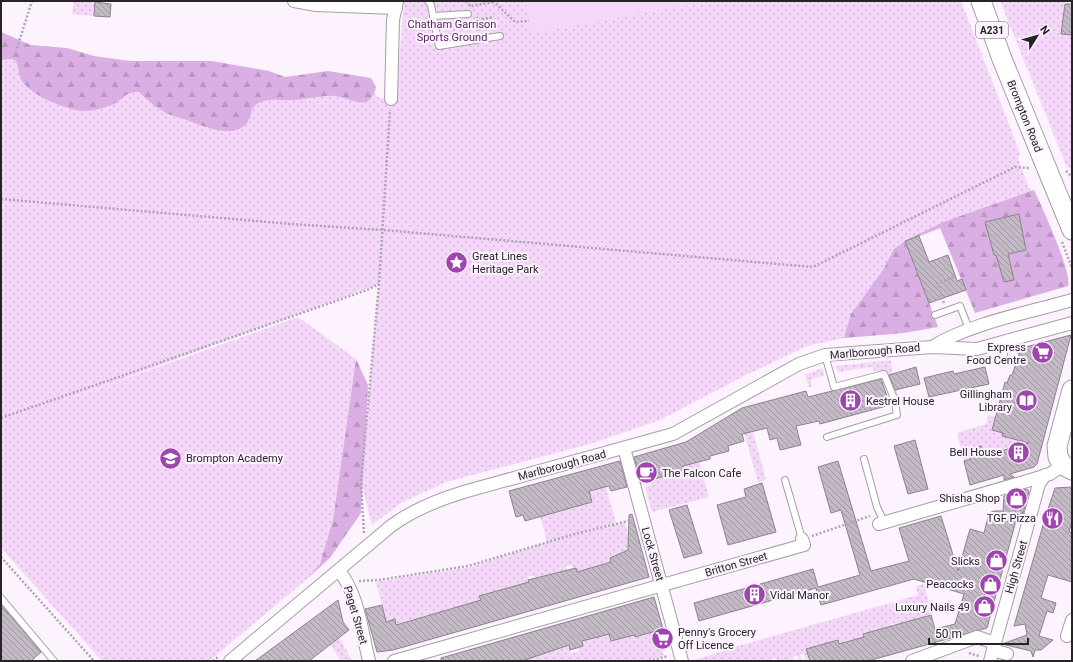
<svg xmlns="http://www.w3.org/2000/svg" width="1073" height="662" viewBox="0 0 1073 662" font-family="Roboto,sans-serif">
  <defs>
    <pattern id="green-dots" width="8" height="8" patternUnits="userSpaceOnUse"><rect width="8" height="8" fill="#f5d7fa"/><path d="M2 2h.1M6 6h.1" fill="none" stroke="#d2b8d6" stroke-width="1.8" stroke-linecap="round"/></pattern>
    <pattern id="forest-firs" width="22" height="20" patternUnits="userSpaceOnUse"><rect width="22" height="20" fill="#daafe3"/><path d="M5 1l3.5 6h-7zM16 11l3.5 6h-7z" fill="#bb96c3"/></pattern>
    <pattern id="building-back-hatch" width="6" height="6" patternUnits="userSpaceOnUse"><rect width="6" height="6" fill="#c3bac5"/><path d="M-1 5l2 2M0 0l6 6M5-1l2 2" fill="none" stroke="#9e97a0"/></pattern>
  </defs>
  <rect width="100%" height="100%" fill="#fcf3fe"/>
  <g fill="url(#green-dots)">
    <polygon points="74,1 95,2 94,16 72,14"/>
    <polygon points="404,1 961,1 1020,153 1018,159 1032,195 906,241 938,327 903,333 844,338 807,346 746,375 660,420 590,444 446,482 401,503 372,525 361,482 379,284 63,401 298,317 356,359 333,520 322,560 320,565 307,579 209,661 102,661 1,548 1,33 45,72 368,86 379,98 396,99"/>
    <polygon points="1000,1 1065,1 1062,34 1072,35 1072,171 1066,165"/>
    <polygon points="891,360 893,378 900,403 897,403 888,375 885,372 874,371 872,367 838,372 835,366"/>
    <polygon points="820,369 823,369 824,376 811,379 811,387 809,387 805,375"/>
    <polygon points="988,415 996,417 992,430 1003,433 1002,436 1020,437 1018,446 984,456 981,446 969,449 971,459 964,461 957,433 986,424"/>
    <polygon points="746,423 749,433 753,432 766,480 758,482 744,432"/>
    <polygon points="681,458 699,461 709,497 652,512 645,487 651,485 649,478 675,460 679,472 684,471"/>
    <polygon points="588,487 606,487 616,523 547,542 536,502 587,503 592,502"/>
    <polygon points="625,522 635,562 629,550 618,554 622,566 614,557 610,558 611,563 575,573 572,565 566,566 570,580 543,576 537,578 538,589 534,575 528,577 532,592 512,587 480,596 482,605 480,605 479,601 473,602 474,607 471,608 470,603 465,604 466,610 463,611 462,605 457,607 458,612 453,608 404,622 398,624 399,629 398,629 395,620 389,621 389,632 376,582 470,567 552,541"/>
    <polygon points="924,584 933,618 931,614 925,616 927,626 897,628 896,623 890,624 893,636 863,634 865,644 842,643 841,651 838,641 834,642 806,650 809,660 806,661 804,654 800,655 802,661 799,661 797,655 793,657 794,661 777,661 776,658 765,661 692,661 738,646 918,595 916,586"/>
    <polygon points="655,622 664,656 644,661 522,661 541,655 539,648 560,648 569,645 571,653 579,651 578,647 583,646 582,641 609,634 611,641 634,634 635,637 640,636"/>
    <polygon points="339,637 352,660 341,661 330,644"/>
  </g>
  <g fill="url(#forest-firs)">
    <path d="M1,32L31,45L67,48L94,56L130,61H212L269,71L285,77L328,71L371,78L376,87C375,92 371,100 366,102C356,104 345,97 335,96C320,95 307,100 292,100C279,101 261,96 252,109C247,144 210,129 189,121C182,118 175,117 168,114C157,108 148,101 139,92C122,92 121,103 109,106C101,109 90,111 82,111C65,109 32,96 22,81C18,75 19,68 16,61L13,59L1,60Z"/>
    <path d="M1034,190C1041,205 1073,274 1068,286L975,313L940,228L906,241L938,327L903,333L844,338L851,314L883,270L894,249L905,241L943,222Z"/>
    <polygon points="356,359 368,385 361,513 330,558 307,579 320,564 333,520"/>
  </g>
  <polygon fill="#f5d7fa" points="525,1 710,1 531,34"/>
  <g fill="url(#building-back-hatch)" stroke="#8b838d">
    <polygon points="95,2 111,4 110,17 94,16"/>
    <polygon points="1065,4 1072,4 1072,35 1061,34"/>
    <polygon points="1019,214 1026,250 1008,254 1014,280 1004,282 996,255 994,255 985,222"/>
    <polygon points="919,236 929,262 948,255 957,281 962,279 966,290 929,303 905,241"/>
    <polygon points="1071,335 1037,464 1034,467 1010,474 1014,477 1004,480 1004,475 970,485 964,461 971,459 969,449 981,446 984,456 1029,443 1002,436 1003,433 992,430 1005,382 1007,383 1010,375 1012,375 1019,355 1018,349"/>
    <polygon points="916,367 920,384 895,390 889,375"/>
    <polygon points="985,367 989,384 929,397 924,378 953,371 954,374"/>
    <polygon points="881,379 890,405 820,424 819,421 796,426 801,445 780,450 777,438 770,440 767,428 742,434 744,441 728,446 729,451 710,456 710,459 683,466 684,470 641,483 634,457 686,442 742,408 806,391 808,397"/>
    <polygon points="915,440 928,489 908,494 894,446"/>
    <polygon points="620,461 627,487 611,491 609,486 589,491 592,502 525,521 523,515 516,517 509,491"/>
    <polygon points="838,461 871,571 909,561 899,528 941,516 958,571 970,529 984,533 989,513 994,511 1003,511 1004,496 1027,489 1029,491 1023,514 1018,513 987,628 868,661 810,661 806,649 838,640 839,644 864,637 863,634 931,615 935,629 955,624 964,594 914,579 821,605 816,588 699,621 694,603 813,569 818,587 860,575 841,510 831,513 818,467"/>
    <polygon points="762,483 776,532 728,545 717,505 746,497 744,489"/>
    <polygon points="1072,487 1072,521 1069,532 1072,533 1072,582 1048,575 1041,598 1056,603 1053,613 1047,611 1039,636 1053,640 1041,650 1035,650 1033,657 1031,651 1002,644 1027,635 1025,624 1014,626 1046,515 1055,488"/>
    <polygon points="687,505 702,553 684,558 669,510"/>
    <polygon points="632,514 649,577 393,650 377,652 365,609 382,605 386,622 395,619 396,625 481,600 479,596 529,582 528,580 576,568 577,572 611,562 610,558 628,550 629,515"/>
    <polygon points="654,597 663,629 635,637 634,635 611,641 609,634 602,636 582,641 583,646 570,650 569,645 522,661 441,661 441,658"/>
    <polygon points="338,600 343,622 349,630 309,661 255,661"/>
    <polygon points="1,605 41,652 31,661 1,661"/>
  </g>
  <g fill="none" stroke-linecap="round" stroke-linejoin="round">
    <defs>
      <g id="lane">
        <polyline points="428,1 431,5 439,46 500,36"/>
        <polyline points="433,16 468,14"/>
        <polyline points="935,315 960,306 969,329"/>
        <polyline points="1004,342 1004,354"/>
        <polyline points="825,355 834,387 884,374 895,401 897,415 827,437"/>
        <polyline points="864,459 877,507 884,522"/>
        <polyline points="785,480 802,539"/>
        <polyline points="1,598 54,661"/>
      </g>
      <g id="street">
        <polyline points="294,1 316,5 396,8"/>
        <polyline points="391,99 393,20 397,1"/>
        <path d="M932,347C971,323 1027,313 1072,300"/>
        <polyline points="624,448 682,661"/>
        <polyline points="879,524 1034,479 1050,474 1063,465"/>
        <path d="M339,571C358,593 362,632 369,661"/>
        <polyline points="1067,636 1072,620"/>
        <polyline points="993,650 1007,654"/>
        <path d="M230,661L391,526C414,509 440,499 467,491L673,434L799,364L825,355L932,347L977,349L1072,323"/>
        <polyline points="394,661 804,545 802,539"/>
        <polyline points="912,661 977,637 995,643"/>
        <polyline points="990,661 1039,484 1045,475"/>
      </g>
      <g id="primary">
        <polyline points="981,1 1002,59 1072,230"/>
        <polyline points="1072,390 1057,446 1058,457 1063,465 1072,470"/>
      </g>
    </defs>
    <use href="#lane" stroke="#a69da7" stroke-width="8"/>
    <use href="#street" stroke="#a69da7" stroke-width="14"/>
    <use href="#primary" stroke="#a69da7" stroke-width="21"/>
    <g stroke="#aca6ae" stroke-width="2.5" stroke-dasharray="2 2" stroke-linecap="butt">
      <polyline points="466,1 470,6 494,2"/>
      <polyline points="493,1 515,22 529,21"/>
      <polyline points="477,17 480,30"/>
      <polyline points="478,20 494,17"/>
      <polyline points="445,27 456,25"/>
      <polyline points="17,48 32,1"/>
      <polyline points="1066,171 1072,177"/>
      <polyline points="1,199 291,224 383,230 813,267 1015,167 1030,168"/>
      <polyline points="1062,242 1072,268"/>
      <polyline points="944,303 937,284 953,277"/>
      <polyline points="1,418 296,315 367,290 379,284"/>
      <polyline points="364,533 361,482 379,284 390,110"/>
      <polyline points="812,536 870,516"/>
      <polyline points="1,557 94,661"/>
      <polyline points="359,581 379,580 468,566 575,534 632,520"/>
      <polyline points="969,653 979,656"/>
      <polyline points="213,661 219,656"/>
      <polyline points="649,661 668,656"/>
    </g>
    <use href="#lane" stroke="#fff" stroke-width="6"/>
    <use href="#street" stroke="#fff" stroke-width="12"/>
    <use href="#primary" stroke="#fff" stroke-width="19"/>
  </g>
  <defs>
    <symbol id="sight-disc" viewBox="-11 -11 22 22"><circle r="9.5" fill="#9f45b0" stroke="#fcf3fe"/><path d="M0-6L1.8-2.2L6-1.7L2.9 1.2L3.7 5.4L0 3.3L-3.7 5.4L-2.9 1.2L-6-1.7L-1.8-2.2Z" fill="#fff"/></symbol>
    <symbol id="supermarket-disc" viewBox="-11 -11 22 22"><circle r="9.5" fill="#9f45b0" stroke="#fcf3fe"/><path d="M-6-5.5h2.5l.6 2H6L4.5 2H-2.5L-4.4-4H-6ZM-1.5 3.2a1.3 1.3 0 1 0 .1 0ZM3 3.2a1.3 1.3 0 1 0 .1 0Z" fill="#fff"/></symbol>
    <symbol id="library-disc" viewBox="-11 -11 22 22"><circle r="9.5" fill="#9f45b0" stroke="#fcf3fe"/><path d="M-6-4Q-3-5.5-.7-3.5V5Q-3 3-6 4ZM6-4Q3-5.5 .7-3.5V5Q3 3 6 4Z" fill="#fff"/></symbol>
    <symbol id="building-disc" viewBox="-11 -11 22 22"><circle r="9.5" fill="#9f45b0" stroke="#fcf3fe"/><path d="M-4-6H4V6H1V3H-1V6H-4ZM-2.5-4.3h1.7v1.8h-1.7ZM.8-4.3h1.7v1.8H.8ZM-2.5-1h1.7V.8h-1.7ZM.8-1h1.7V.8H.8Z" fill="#fff"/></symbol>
    <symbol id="school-disc" viewBox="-11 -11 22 22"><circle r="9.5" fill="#9f45b0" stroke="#fcf3fe"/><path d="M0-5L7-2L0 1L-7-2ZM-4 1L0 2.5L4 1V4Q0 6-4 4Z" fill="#fff"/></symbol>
    <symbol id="cafe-disc" viewBox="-11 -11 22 22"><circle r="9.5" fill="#9f45b0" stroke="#fcf3fe"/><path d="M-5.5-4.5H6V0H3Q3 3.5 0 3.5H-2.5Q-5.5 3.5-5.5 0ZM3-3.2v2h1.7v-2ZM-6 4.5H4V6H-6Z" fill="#fff"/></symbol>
    <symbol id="shop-disc" viewBox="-11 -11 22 22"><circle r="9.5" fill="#9f45b0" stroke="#fcf3fe"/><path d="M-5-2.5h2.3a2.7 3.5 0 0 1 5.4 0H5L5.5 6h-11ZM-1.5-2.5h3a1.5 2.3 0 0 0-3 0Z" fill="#fff"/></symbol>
    <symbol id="restaurant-disc" viewBox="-11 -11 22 22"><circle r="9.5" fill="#9f45b0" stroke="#fcf3fe"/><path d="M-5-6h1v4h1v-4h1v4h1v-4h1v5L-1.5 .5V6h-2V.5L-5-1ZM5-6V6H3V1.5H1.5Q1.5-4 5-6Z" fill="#fff"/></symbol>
  </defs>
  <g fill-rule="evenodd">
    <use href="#sight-disc" x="444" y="250" width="25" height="25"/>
    <use href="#supermarket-disc" x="1030" y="340" width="25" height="25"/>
    <use href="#library-disc" x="1014" y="388" width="25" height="25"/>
    <use href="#building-disc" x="838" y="388" width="25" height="25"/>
    <use href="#building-disc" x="1006" y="440" width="25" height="25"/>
    <use href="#school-disc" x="158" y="446" width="25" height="25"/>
    <use href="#cafe-disc" x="634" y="460" width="25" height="25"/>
    <use href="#shop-disc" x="1004" y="486" width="25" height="25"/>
    <use href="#restaurant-disc" x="1040" y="506" width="25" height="25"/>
    <use href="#shop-disc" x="984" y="548" width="25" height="25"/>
    <use href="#shop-disc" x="978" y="572" width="25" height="25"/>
    <use href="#building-disc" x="742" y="582" width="25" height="25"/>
    <use href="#shop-disc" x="972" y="594" width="25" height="25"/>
    <use href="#supermarket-disc" x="650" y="626" width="25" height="25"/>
  </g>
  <g text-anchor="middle" stroke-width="4" stroke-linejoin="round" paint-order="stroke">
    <rect fill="#fcf3fe" stroke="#676268" stroke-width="1" x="976" y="22" width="32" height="16" rx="3"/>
    <g font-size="10" font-weight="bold" fill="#272428">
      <text x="992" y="34">A231</text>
    </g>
    <g font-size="11" fill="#5a2764" stroke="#fcf3fe">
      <text x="452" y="28">Chatham Garrison<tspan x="452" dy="13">Sports Ground</tspan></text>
    </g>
    <g font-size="11" fill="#272428" stroke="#fcf3fe">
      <text transform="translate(1025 116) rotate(68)" y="4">Brompton Road</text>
      <text transform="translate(875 351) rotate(-5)" y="4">Marlborough Road</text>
      <text transform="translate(562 465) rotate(-15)" y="4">Marlborough Road</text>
      <text transform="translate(653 554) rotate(74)" y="4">Lock Street</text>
      <text transform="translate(736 564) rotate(-16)" y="4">Britton Street</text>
      <text transform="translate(1016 567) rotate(-74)" y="4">High Street</text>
      <text transform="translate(356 615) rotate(74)" y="4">Paget Street</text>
    </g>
    <g font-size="11" fill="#272428" stroke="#fcf3fe" text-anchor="end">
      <text x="472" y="260" text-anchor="start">Great Lines<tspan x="472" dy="13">Heritage Park</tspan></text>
      <text x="1026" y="351">Express<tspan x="1026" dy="13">Food Centre</tspan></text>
      <text x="1012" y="398">Gillingham<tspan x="1012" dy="13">Library</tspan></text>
      <text x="866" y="405" text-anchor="start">Kestrel House</text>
      <text x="1002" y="456">Bell House</text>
      <text x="186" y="462" text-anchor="start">Brompton Academy</text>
      <text x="662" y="477" text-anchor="start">The Falcon Cafe</text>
      <text x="1000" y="502">Shisha Shop</text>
      <text x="1036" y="522">TGF Pizza</text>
      <text x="980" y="565">Slicks</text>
      <text x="974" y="588">Peacocks</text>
      <text x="770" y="599" text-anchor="start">Vidal Manor</text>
      <text x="970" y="611">Luxury Nails 49</text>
      <text x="678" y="636" text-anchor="start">Penny's Grocery<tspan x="678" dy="13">Off Licence</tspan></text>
    </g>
  </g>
  <rect width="1073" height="662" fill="none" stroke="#272428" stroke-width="4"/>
  <g transform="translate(1037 36) rotate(53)" stroke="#fcf3fe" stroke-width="3" paint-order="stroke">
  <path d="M0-3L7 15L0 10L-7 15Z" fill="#272428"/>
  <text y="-6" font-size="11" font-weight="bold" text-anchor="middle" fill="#272428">N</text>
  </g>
  <path d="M929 638v6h99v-6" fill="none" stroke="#272428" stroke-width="2"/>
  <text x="935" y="638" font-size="12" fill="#272428" stroke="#fcf3fe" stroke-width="3" paint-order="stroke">50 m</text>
</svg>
